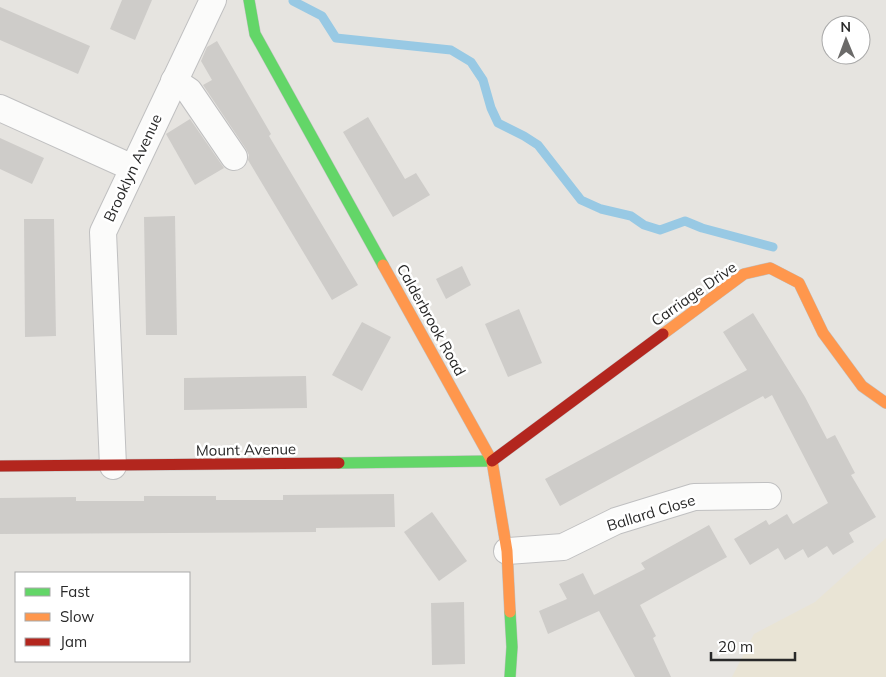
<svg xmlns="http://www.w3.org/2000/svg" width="886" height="677" viewBox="0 0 886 677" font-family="Mulish,sans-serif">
  <rect width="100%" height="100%" fill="#e6e4e0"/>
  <polygon fill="#e9e4d5" points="886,538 886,677 732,677 754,634 815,602"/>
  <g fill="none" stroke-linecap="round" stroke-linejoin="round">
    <polyline stroke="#98c9e4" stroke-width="9" points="293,1 322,16 336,38 451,50 471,62 483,80 491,108 498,123 524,136 538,145 581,200 601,209 631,216 644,225 660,230 685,221 702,228 773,247"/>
  </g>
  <g fill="#ceccc9">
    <polygon points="122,0 152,0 135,40 110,29"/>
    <polygon points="0,7 90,46 78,74 0,40"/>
    <polygon points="217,41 271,134 269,136 358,285 332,300 248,160 249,155 246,149 203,85 212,80 201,61 207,47"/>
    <polygon points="368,117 405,179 416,173 430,195 393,217 343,132"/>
    <polygon points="190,119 224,168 195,185 166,134"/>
    <polygon points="0,138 44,158 32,184 0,169"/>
    <polygon points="175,216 177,335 146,335 144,217"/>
    <polygon points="24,219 54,219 56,336 25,337"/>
    <polygon points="462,266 471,285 446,299 436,279"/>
    <polygon points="519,309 542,363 508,377 485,324"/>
    <polygon points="753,313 805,397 827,439 835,435 855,473 851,475 876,517 849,533 854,542 833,555 827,546 808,558 803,549 785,560 778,548 750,565 734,539 766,520 769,525 787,514 793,524 828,503 772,395 765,399 763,396 560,506 545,479 747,370 723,332"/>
    <polygon points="362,322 391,337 362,391 332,375"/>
    <polygon points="306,376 307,408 184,410 184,378"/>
    <polygon points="394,494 395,527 316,528 316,532 0,534 0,498 76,497 76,501 144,501 144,496 216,496 216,500 283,500 283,495"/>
    <polygon points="432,512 467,561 439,581 404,532"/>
    <polygon points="709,525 727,557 640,605 656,636 653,638 671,677 635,677 599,611 548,634 539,611 567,599 559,584 583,573 594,595 645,569 641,563"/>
    <polygon points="464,602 465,664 432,665 431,603"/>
  </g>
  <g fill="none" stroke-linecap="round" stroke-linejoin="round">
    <defs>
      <g id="street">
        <polyline points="174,81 189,91 234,157"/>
        <polyline points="0,108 133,168"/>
        <polyline points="113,466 103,232 213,0"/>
        <polyline points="507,551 563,547 616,521 694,497 768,496"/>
      </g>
      <g id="fast">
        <polyline points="249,0 255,34 383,265"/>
        <polyline points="339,463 492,461"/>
        <polyline points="510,677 512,647 510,612"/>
      </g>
      <g id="slow">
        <polyline points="383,265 492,461 507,551 510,612"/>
        <polyline points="663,334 744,274 770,268 799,283 823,333 862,386 886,403"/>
      </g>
      <g id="jam">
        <polyline points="492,461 663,334"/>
        <polyline points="0,466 339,463"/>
      </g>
    </defs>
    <use href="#street" stroke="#c0c0c1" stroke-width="28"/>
    <use href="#fast" stroke="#c0c0c1" stroke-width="12"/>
    <use href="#slow" stroke="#c0c0c1" stroke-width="12"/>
    <use href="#jam" stroke="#c0c0c1" stroke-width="12"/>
    <use href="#street" stroke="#fbfbfa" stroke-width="26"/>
    <use href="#fast" stroke="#63d668" stroke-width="11"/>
    <use href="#slow" stroke="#ff974d" stroke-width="11"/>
    <use href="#jam" stroke="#b3261e" stroke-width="11"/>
  </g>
  <g text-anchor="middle" stroke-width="5" stroke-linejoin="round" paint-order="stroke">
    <g font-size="15" fill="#292929" stroke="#fff">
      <text transform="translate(133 168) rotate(-65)" y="5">Brooklyn Avenue</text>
      <text transform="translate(694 294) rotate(-35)" y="5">Carriage Drive</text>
      <text transform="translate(431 320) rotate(61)" y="5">Calderbrook Road</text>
      <text transform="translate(246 450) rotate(-1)" y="5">Mount Avenue</text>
      <text transform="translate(651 513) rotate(-17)" y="5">Ballard Close</text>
    </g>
  </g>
  <rect x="15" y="572" width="175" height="90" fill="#ffffff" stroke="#a9a9a9"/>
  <rect x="25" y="588" width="25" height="8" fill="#63d668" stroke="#a9a9a9"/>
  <text x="60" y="597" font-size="15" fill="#292929">Fast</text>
  <rect x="25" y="613" width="25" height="8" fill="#ff974d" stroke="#a9a9a9"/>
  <text x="60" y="622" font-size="15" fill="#292929">Slow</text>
  <rect x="25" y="638" width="25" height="8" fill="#b3261e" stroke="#a9a9a9"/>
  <text x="60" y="647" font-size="15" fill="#292929">Jam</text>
  <g transform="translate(846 40) rotate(359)"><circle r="24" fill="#ffffff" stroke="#a9a9a9"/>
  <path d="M0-4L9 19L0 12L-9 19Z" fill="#6b6a69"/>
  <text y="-8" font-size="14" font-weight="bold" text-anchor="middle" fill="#292929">N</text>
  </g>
  <path d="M711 652v8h84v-8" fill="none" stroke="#292929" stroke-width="2.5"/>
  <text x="718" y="652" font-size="15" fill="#292929" stroke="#ffffff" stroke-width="4" paint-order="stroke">20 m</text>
</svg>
